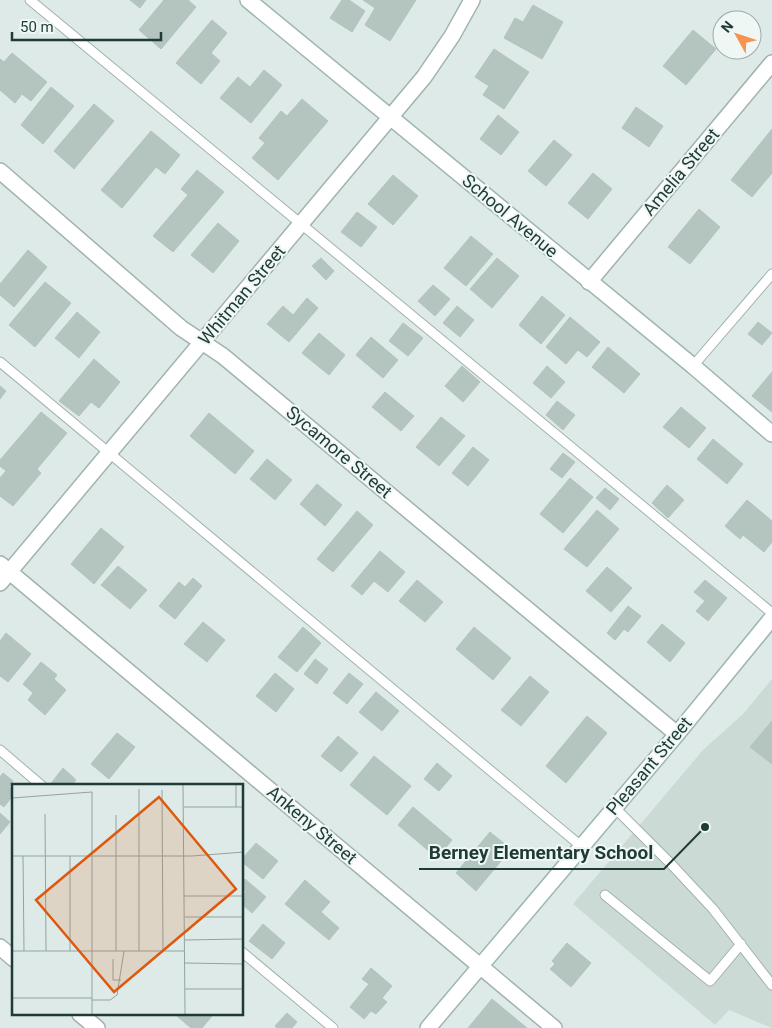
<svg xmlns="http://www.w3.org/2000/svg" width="772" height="1028" viewBox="0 0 772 1028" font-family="Roboto,sans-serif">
  <rect width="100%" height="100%" fill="#deeae7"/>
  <polygon fill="#ccdad6" points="772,679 772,1028 729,1010 715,1025 573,904 703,750 743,714"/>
  <g fill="#b4c5c0" stroke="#b1c4bf">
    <polygon points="130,0 146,0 140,8"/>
    <polygon points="164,0 188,0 196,7 161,49 139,30"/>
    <polygon points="342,0 349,0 365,11 352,32 330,18"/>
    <polygon points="363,0 416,0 390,41 365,25 375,8"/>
    <polygon points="533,5 563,22 542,59 504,38 515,18 523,22"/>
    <polygon points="212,20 227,33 211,53 220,61 201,84 176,63"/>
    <polygon points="693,30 716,49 686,85 663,66"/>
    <polygon points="494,49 529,72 504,109 483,95 489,86 475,77"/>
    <polygon points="12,53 47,82 31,101 22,94 15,103 0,90 0,59 4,62"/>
    <polygon points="264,70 282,85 251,123 220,98 238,77 250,87"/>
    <polygon points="51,87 74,106 43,144 21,125"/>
    <polygon points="302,99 328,121 278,180 252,158 265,143 259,138 281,111 287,116"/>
    <polygon points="94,104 114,121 74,169 54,151"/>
    <polygon points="636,107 663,126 649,147 622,128"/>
    <polygon points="498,115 519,132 501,155 480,139"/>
    <polygon points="772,129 772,173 752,197 731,180"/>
    <polygon points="151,131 180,155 165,174 156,167 122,208 101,190"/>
    <polygon points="554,140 572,155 546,186 528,171"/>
    <polygon points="197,170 224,192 173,252 153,236 188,195 181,189"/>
    <polygon points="593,173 612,189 588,219 568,203"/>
    <polygon points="393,175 418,196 393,225 368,204"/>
    <polygon points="699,209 720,227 690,264 668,247"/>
    <polygon points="357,212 377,227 361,247 341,232"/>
    <polygon points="218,223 239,241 213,273 191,255"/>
    <polygon points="471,236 493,254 466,286 444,268"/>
    <polygon points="28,250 47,267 14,307 0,295 0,284"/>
    <polygon points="321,258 334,271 326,280 312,266"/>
    <polygon points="497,258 519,276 492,308 470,289"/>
    <polygon points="45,282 71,303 35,347 9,325"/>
    <polygon points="433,285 450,299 435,316 418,301"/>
    <polygon points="542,296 565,315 541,344 519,325"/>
    <polygon points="307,298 318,308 289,342 267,324 283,306 293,315"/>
    <polygon points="457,306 474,320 460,337 443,323"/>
    <polygon points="77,312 100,332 79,358 55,338"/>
    <polygon points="570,317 600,342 587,357 578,350 566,364 546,347"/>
    <polygon points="758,322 772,333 762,345 748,334"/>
    <polygon points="403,323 423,338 408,356 389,341"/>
    <polygon points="319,333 345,355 329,375 302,353"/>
    <polygon points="371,337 398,360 383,378 356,355"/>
    <polygon points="608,347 640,374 624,393 592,367"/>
    <polygon points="94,359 120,382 99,408 91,402 79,416 59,401"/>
    <polygon points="462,366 480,382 463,402 445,386"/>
    <polygon points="547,366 565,382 551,398 533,383"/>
    <polygon points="772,372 772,412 752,396"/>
    <polygon points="0,386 6,391 0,399"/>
    <polygon points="385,392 414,416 401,431 372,407"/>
    <polygon points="557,401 575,415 563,430 546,415"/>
    <polygon points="681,407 706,428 689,448 663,427"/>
    <polygon points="41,412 67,433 37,469 41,473 13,506 0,496 0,478 6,471 0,466 0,460"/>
    <polygon points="209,413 254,451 235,474 190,436"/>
    <polygon points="441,417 465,436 439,466 416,447"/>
    <polygon points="713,439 743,464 727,484 697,459"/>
    <polygon points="473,447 489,460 468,486 452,473"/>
    <polygon points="563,453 575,462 562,478 550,469"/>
    <polygon points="267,459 292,480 275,500 250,479"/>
    <polygon points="570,478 593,497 563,533 540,514"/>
    <polygon points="317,484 342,505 325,526 300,504"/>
    <polygon points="667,485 684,500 668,518 652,503"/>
    <polygon points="605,488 619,499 610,510 596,498"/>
    <polygon points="747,500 772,521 772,542 764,552 743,535 740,539 725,526"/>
    <polygon points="597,510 619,529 587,567 564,549"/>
    <polygon points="357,511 373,525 333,572 317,559"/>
    <polygon points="101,528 124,547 94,584 71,564"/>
    <polygon points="380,551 405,572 388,592 374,581 362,595 351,586"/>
    <polygon points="118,566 147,590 130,609 101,585"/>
    <polygon points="607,567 632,588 611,612 586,591"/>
    <polygon points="193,578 202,586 175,619 159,606 179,582 185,587"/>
    <polygon points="417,580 443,602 425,622 399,601"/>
    <polygon points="705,580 727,598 708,621 696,611 705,601 694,592"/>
    <polygon points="628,606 641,616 628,632 624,629 615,640 607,633"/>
    <polygon points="203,622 225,640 207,662 184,644"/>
    <polygon points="662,624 685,643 670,662 647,642"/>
    <polygon points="303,627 321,643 297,672 278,657"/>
    <polygon points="474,627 511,658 493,680 456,649"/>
    <polygon points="6,633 31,654 8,682 0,676 0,641"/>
    <polygon points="315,659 328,669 317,684 304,674"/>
    <polygon points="41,662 57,675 54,679 66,690 45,715 28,700 33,693 23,684"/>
    <polygon points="275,673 294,689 276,712 256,696"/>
    <polygon points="349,673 363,684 347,704 333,693"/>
    <polygon points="530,676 549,692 521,726 501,710"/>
    <polygon points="376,692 399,711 382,731 359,712"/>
    <polygon points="587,716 607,733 566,783 546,766"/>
    <polygon points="772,721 772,764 750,747"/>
    <polygon points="117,733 135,747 109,779 91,764"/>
    <polygon points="338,736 358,753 341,772 321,756"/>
    <polygon points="374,756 411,786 387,815 350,785"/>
    <polygon points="437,763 452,776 439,791 424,779"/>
    <polygon points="63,768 76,780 71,786 49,786"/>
    <polygon points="3,773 13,781 9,787 14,790 14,794 4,807 0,804 0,777"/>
    <polygon points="413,807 452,840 437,858 398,825"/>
    <polygon points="0,813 10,822 0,834"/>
    <polygon points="490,832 511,849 476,891 456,873"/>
    <polygon points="256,843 278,861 263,879 242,862 242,859"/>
    <polygon points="245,879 266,897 252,913 242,904 242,896 246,892 242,889 242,882"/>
    <polygon points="305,880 330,902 321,912 339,928 329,940 285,904"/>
    <polygon points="263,924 285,943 272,959 249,941"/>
    <polygon points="567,943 591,963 571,987 550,969 555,964 552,961"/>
    <polygon points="371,968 392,986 382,998 387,1002 376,1014 371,1011 364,1019 350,1007 369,984 362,979"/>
    <polygon points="492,999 527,1028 468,1028"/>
    <polygon points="287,1013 297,1022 292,1028 277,1028 275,1026"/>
    <polygon points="179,1014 210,1014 212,1016 202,1028 191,1028 177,1016"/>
  </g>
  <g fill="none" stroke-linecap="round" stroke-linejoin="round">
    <defs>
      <g id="service">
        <polyline points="30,0 772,613"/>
        <polyline points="0,362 581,846"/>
        <polyline points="693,366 772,274"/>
        <polyline points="0,750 42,786"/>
        <polyline points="614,807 672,865 713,909 772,985"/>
        <polyline points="605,895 710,981 741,944"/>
        <polyline points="242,952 333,1028"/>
      </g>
      <g id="minor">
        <polyline points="0,171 181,328 223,356 677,734"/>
        <polyline points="589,282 772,63"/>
        <polyline points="0,564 554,1028"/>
        <polyline points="0,583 424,77 452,36 472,0"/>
        <polyline points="0,947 14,959"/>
        <polyline points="80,1014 97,1028"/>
      </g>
      <g id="secondary">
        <polyline points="248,0 693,366 772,434"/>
        <polyline points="428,1028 677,734 772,618"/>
      </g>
    </defs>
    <use href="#service" stroke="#a1b2af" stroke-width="11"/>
    <use href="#minor" stroke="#a1b2af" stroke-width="18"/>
    <use href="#secondary" stroke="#9db6b1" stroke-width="18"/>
    <use href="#service" stroke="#fff" stroke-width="9"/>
    <use href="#minor" stroke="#fff" stroke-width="15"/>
    <use href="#secondary" stroke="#fff" stroke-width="15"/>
  </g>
  <g text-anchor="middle" stroke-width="4" stroke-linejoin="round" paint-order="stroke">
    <g font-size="18" fill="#1f3b37" stroke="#eff7f4">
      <text transform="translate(681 172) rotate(-50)" y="6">Amelia Street</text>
      <text transform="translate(510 216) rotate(40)" y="6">School Avenue</text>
      <text transform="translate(242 295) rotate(-50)" y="6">Whitman Street</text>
      <text transform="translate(339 452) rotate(40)" y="6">Sycamore Street</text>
      <text transform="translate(649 766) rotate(-50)" y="6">Pleasant Street</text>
      <text transform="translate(312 825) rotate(40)" y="6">Ankeny Street</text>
    </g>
  </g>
  <g transform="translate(12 784)">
    <rect width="231" height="231" fill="#deeae7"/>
    <path fill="none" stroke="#92a4a1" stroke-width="1" d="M171,0L173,231M127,5V167M150,6L151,167M0,14L80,8V231M172,23H232M224,23V0M33,30L34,167M104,31V167M0,72H180L232,68M11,72L12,167M58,72V167M172,112H232M173,133H232M172,156L232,155M0,167H172M101,175V196H109M173,179L232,180M173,205H232M0,214H80M80,216H98L105,211L112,167"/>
    <path fill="#de580e" fill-opacity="0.15" stroke="#de580e" stroke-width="2.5" d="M147,13L224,105L102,208L24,116Z"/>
    <rect width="231" height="231" fill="none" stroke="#1f3b37" stroke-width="2.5"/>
  </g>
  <path fill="none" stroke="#1f3b37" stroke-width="2" d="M705 827L664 869H419"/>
  <circle fill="#1f3b37" stroke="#eff7f4" stroke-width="2" cx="705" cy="827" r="5"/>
  <g font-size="19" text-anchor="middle" font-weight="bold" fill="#1f3b37" stroke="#eff7f4" stroke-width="4" stroke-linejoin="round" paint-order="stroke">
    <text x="541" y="859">Berney Elementary School</text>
  </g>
  <g transform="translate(737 35) rotate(310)"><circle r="24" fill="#eff7f4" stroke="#9caca8"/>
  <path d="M0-4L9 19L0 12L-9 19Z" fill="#f79350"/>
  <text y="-8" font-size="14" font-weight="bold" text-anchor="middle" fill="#1f3b37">N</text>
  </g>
  <path d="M12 32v8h149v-8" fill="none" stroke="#1f3b37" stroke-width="2.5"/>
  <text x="20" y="32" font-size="15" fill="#1f3b37" stroke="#eff7f4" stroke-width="4" paint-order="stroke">50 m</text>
</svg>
